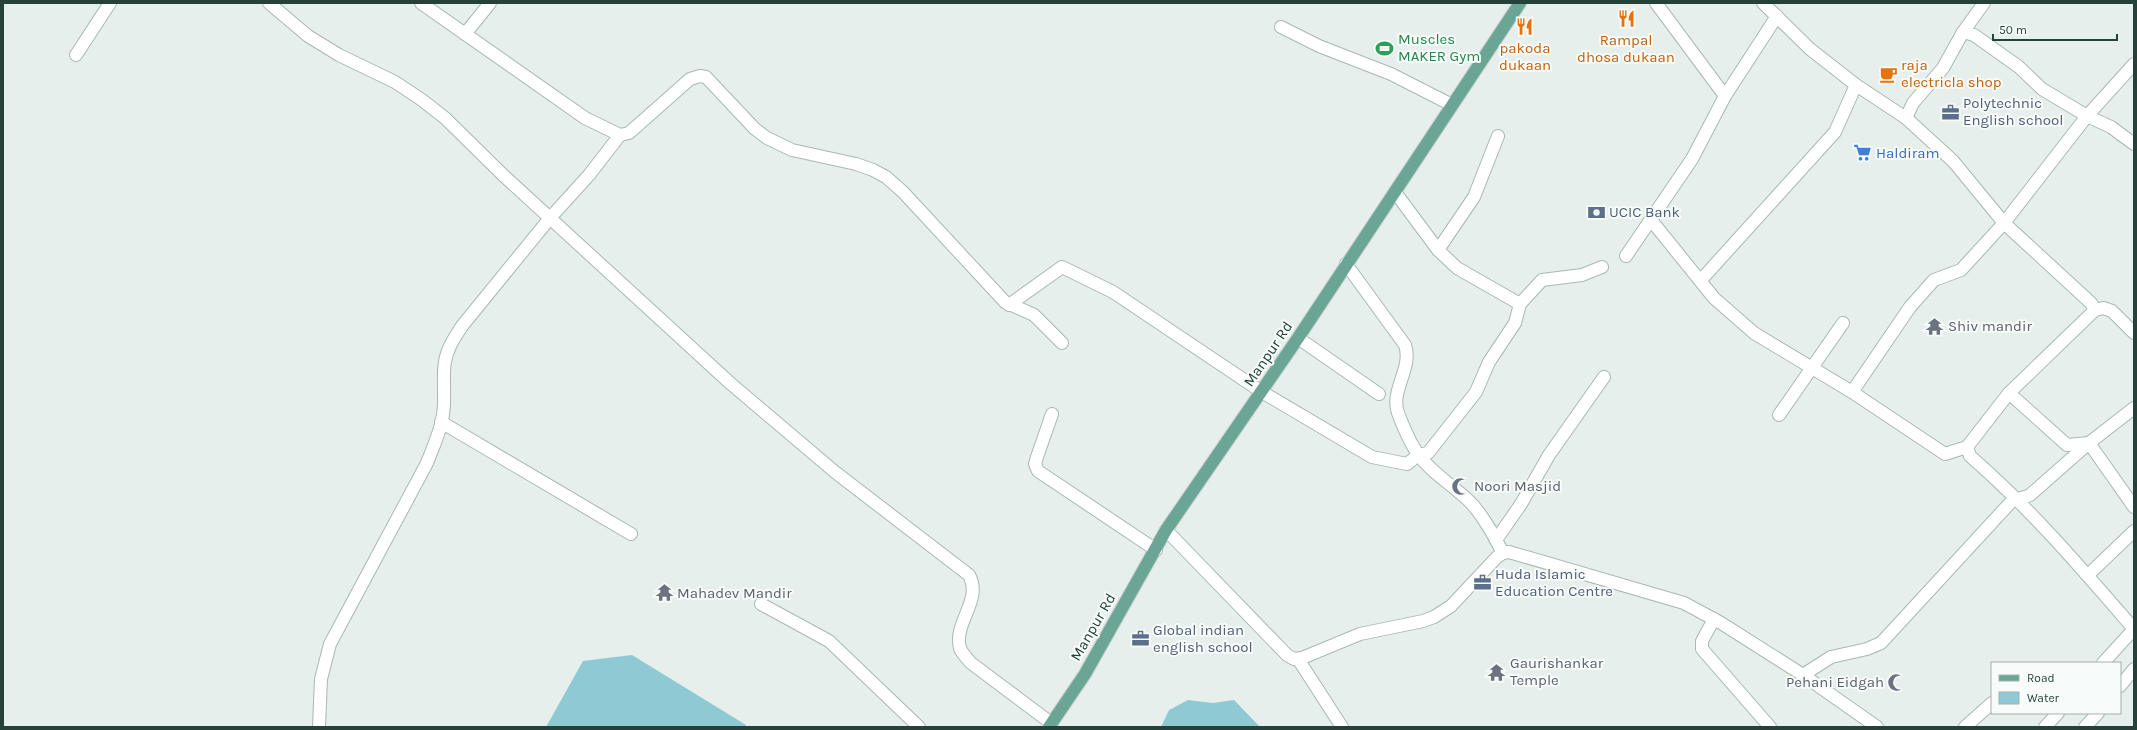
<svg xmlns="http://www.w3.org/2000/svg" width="2137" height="730" viewBox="0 0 2137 730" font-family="Karla,sans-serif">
  <rect width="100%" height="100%" fill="#e6efeb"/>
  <g fill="#8ec9d4">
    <polygon points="632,655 746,725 745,727 546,727 583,661"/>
    <polygon points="1188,700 1213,703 1234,700 1260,727 1161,727 1169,710"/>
  </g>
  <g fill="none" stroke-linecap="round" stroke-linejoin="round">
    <defs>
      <g id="minor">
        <path d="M269,3L308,36L339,55L395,82L422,100L445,118L503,175L730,383L835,472L969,575C983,600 953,623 960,648C962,654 967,658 971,663L1051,723"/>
        <polyline points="421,3 585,118 620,135 629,133 690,79 700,76 706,77 755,129 767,138 792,150 856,164 873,170 886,177 903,192 1005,302 1034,315 1062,343"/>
        <polyline points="1656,3 1725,96"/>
        <polyline points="1763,3 1810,49 1856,85 1906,118 1953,161 2004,223 2091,303 2095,310"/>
        <polyline points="1281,27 1319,46 1391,74 1452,105"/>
        <polyline points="1963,32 1974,35 2019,67 2042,89 2087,116 2111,127 2134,144"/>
        <polyline points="465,34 490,3"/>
        <polyline points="76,55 110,3"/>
        <polyline points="1906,118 1913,103 1943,68 1963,32 1984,3"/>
        <polyline points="1395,192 1438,250 1457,268 1520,304"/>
        <polyline points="1651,220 1714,298 1754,333 1852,392 1945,454 1967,447"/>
        <polyline points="1438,250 1474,197 1498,136"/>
        <polyline points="1626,256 1692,159 1725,96 1777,16"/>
        <path d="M1346,264L1405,345C1413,368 1390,390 1398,413C1403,426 1410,443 1418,454C1432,474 1456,487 1472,504C1485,519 1494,536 1503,553"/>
        <polyline points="1701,280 1835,132 1856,85"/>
        <polyline points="1009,305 1062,267 1113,292 1262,392 1372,457 1407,464 1418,455 1428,453 1476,392 1489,362 1515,323 1520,304 1542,280 1582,275 1602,267"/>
        <path d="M2134,333L2112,311L2103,308L2095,310L2009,393L1967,447L1970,456C2031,509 2082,569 2134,629"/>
        <polyline points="1298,338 1379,394"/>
        <polyline points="1852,392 1910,307 1934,280 1961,270 2004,223 2087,116 2134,64"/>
        <polyline points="2009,393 2067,445 2089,443 2134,507"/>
        <polyline points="1052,414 1037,457 1035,464 1038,471 1156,550"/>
        <polyline points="1779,415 1843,323"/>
        <polyline points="441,422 631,534"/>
        <polyline points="1166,530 1287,655 1294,659 1302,658 1360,634 1423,621 1434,617 1451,606 1497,557 1503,553 1509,552 1684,603 1721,623 1803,675 1877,727"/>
        <polyline points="1496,540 1521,504 1549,455 1604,377"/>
        <polyline points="2088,575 2134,531"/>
        <polyline points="761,604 829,641 919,727"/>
        <polyline points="1714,619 1702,641 1702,649 1770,727"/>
        <polyline points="1298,659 1342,727"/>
        <polyline points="2103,663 2134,629"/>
        <path d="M1803,675L1831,657L1867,649L1881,643L2010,503C2016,497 2023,499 2030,495L2089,443L2134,408"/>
        <polyline points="2120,686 2134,669"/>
        <path d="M319,727L321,679L330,644L427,463C433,447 441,431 443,414C446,397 442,378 445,362C447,348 455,337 462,326L550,218L589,175L620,135"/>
        <polyline points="1965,727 1992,703"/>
        <polyline points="2045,727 2058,713"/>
        <polyline points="2085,727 2098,713"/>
      </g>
      <polyline id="major" points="1049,727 1085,674 1166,530 1298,338 1520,3"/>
    </defs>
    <use href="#minor" stroke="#a8b8b2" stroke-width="14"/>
    <use href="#major" stroke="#c2cac8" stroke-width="14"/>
    <use href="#minor" stroke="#fff" stroke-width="12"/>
    <use href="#major" stroke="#6aa596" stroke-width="12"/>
  </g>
  <defs>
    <symbol id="restaurant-bare" viewBox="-9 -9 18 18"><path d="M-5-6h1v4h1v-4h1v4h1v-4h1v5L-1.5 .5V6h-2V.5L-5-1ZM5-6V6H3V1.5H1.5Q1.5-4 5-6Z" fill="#e8710a" stroke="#f7fbf9" stroke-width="2.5" paint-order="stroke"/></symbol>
    <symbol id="stadium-bare" viewBox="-9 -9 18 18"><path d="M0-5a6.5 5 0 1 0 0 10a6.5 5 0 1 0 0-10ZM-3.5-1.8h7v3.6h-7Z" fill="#2e9e5b" stroke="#f7fbf9" stroke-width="2.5" paint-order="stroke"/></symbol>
    <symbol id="cafe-bare" viewBox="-9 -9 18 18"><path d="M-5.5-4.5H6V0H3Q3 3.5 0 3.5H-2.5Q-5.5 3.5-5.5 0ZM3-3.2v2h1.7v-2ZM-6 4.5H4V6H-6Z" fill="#e8710a" stroke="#f7fbf9" stroke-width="2.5" paint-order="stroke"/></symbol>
    <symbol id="office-bare" viewBox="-9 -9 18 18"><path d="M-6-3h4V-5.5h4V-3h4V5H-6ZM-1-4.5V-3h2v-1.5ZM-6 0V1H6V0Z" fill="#5c6f8a" stroke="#f7fbf9" stroke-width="2.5" paint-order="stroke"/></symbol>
    <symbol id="supermarket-bare" viewBox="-9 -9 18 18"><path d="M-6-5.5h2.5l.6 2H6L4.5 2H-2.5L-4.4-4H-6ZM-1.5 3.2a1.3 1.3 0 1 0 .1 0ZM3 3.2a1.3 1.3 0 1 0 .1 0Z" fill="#3f7fe0" stroke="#f7fbf9" stroke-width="2.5" paint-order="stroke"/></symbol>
    <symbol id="bank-bare" viewBox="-9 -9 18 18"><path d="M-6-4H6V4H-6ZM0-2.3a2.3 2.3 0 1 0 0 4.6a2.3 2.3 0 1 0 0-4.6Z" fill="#5c6f8a" stroke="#f7fbf9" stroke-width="2.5" paint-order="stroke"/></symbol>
    <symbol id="temple-bare" viewBox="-9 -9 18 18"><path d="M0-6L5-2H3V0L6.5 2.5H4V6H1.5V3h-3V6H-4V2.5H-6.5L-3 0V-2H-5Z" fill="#6b7280" stroke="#f7fbf9" stroke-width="2.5" paint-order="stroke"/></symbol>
    <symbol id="mosque-bare" viewBox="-9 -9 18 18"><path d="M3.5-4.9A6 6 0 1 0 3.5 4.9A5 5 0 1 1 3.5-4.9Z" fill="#6b7280" stroke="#f7fbf9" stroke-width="2.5" paint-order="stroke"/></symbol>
  </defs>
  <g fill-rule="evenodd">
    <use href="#restaurant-bare" x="1614" y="6" width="25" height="25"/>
    <use href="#restaurant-bare" x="1512" y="14" width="25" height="25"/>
    <use href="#stadium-bare" x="1372" y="36" width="25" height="25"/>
    <use href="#cafe-bare" x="1876" y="62" width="25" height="25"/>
    <use href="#office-bare" x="1938" y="100" width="25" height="25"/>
    <use href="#supermarket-bare" x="1850" y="140" width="25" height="25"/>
    <use href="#bank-bare" x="1584" y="200" width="25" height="25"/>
    <use href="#temple-bare" x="1922" y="314" width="25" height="25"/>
    <use href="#mosque-bare" x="1448" y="474" width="25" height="25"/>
    <use href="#office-bare" x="1470" y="570" width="25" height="25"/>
    <use href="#temple-bare" x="652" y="580" width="25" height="25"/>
    <use href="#office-bare" x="1128" y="626" width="25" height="25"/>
    <use href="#temple-bare" x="1484" y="660" width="25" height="25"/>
    <use href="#mosque-bare" x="1884" y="670" width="25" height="25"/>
  </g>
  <g text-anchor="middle" stroke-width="4" stroke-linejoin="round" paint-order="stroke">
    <g font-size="15" fill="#27864d" stroke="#f7fbf9" text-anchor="start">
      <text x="1398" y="44">Muscles<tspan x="1398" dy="17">MAKER Gym</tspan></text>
    </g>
    <g font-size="15" fill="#c56008" stroke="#f7fbf9">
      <text x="1626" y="45">Rampal<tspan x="1626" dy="17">dhosa dukaan</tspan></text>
      <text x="1525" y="53">pakoda<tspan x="1525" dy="17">dukaan</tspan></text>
      <text x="1901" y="70" text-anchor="start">raja<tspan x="1901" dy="17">electricla shop</tspan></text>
    </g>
    <g font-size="15" fill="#4e5e75" stroke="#f7fbf9" text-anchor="start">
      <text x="1963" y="108">Polytechnic<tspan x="1963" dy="17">English school</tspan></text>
      <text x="1609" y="217">UCIC Bank</text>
      <text x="1495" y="579">Huda Islamic<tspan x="1495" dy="17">Education Centre</tspan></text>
      <text x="1153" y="635">Global indian<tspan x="1153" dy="17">english school</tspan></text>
    </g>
    <g font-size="15" fill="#366cbe" stroke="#f7fbf9" text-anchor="start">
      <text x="1876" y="158">Haldiram</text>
    </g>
    <g font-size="15" fill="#5b616d" stroke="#f7fbf9" text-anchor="start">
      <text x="1948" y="331">Shiv mandir</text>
      <text x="1474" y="491">Noori Masjid</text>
      <text x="677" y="598">Mahadev Mandir</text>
      <text x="1510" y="668">Gaurishankar<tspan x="1510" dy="17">Temple</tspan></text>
      <text x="1884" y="687" text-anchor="end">Pehani Eidgah</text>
    </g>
    <g font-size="15" fill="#24423a" stroke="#f7fbf9">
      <text transform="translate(1268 354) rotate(-56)" y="5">Manpur Rd</text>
      <text transform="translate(1093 627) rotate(-60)" y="5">Manpur Rd</text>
    </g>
  </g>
  <rect width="2137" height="730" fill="none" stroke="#24423a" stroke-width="8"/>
  <rect x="1991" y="662" width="130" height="52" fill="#f7fbf9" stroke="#a3b1ad"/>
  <rect x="1999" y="675" width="20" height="6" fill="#6aa596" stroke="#a3b1ad"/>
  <text x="2027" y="682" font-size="12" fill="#24423a">Road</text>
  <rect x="1999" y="692" width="20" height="12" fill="#8ec9d4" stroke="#a3b1ad"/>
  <text x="2027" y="702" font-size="12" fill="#24423a">Water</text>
  <path d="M1993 34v6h124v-6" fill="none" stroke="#24423a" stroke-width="2"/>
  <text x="1999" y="34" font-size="12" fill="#24423a" stroke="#f7fbf9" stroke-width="3" paint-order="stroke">50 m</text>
</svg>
